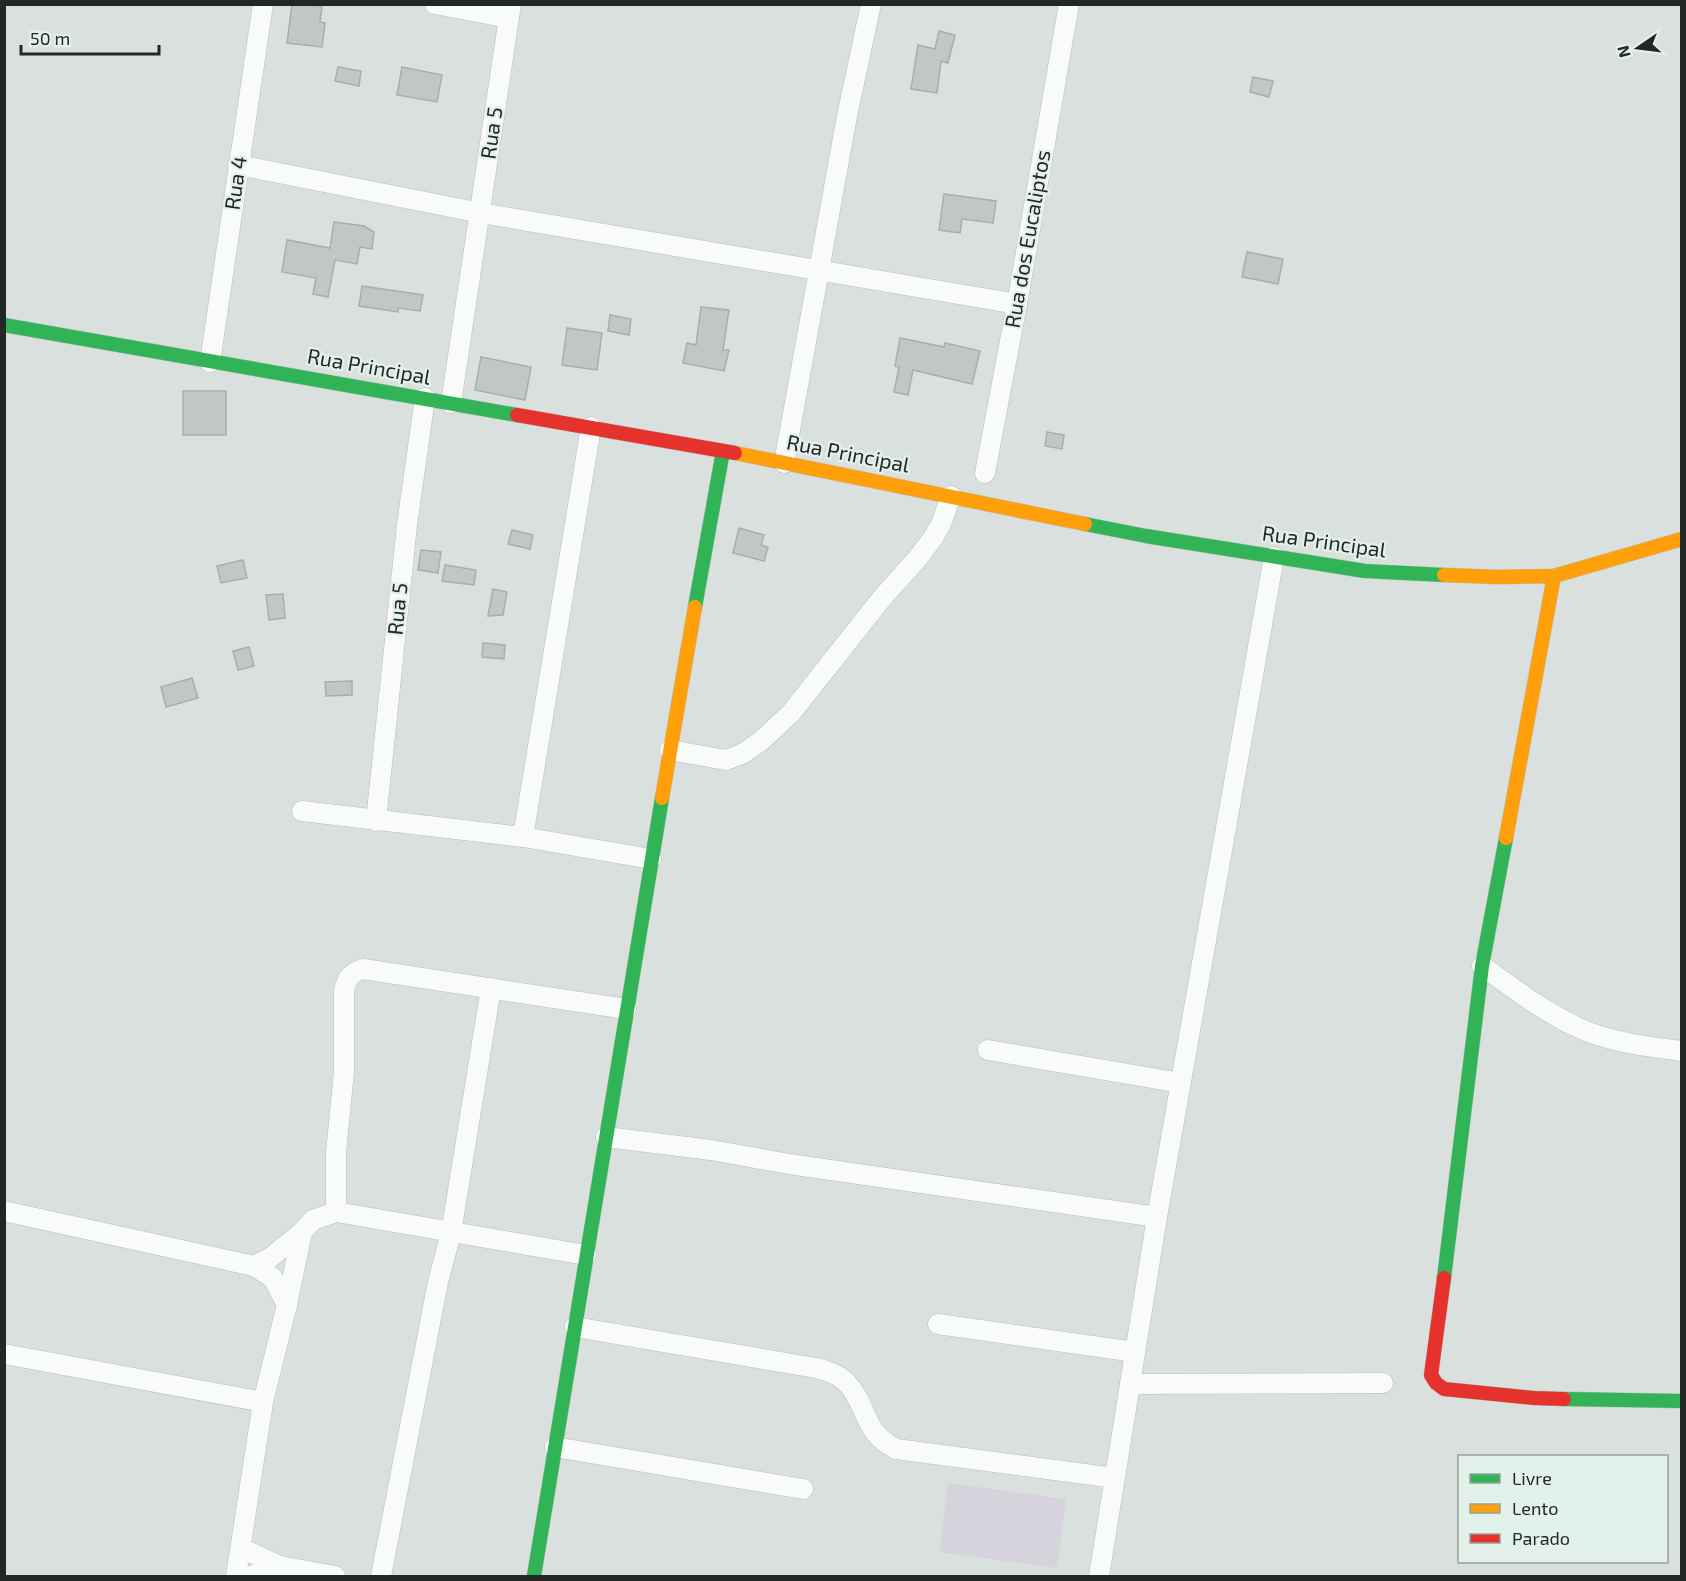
<svg xmlns="http://www.w3.org/2000/svg" width="1686" height="1581" viewBox="0 0 1686 1581" font-family="'Exo 2',sans-serif">
  <rect width="100%" height="100%" fill="#dae0dd"/>
  <polygon fill="#d7d3dc" points="948,1483 1066,1499 1057,1568 939,1552"/>
  <g fill="#c2c7c5" stroke="#a8aeac" stroke-width="1.5">
    <polygon points="292,4 322,6 320,22 325,23 322,47 287,43"/>
    <polygon points="939,31 955,35 948,63 941,61 937,93 911,89 918,45 935,49"/>
    <polygon points="338,67 361,71 359,86 335,81"/>
    <polygon points="402,67 442,75 437,102 397,95"/>
    <polygon points="1253,77 1273,81 1269,97 1250,92"/>
    <polygon points="944,194 996,201 993,223 962,219 960,233 939,230"/>
    <polygon points="334,222 364,226 374,232 372,249 360,247 357,264 335,260 328,297 313,294 316,278 282,272 287,240 330,248"/>
    <polygon points="1247,252 1283,259 1278,284 1242,277"/>
    <polygon points="362,286 423,295 420,311 398,308 398,312 359,306"/>
    <polygon points="701,307 729,310 723,350 729,350 724,371 683,363 687,343 696,345"/>
    <polygon points="610,315 631,319 629,335 608,331"/>
    <polygon points="567,328 602,333 597,370 562,365"/>
    <polygon points="900,338 944,347 945,343 980,351 972,384 913,370 908,395 894,392 899,367 895,366"/>
    <polygon points="481,357 531,367 525,400 475,390"/>
    <rect x="183" y="391" width="43" height="44"/>
    <polygon points="1047,432 1064,435 1062,449 1045,446"/>
    <polygon points="739,528 764,535 761,545 768,547 764,561 733,553"/>
    <polygon points="512,530 533,535 530,549 508,544"/>
    <polygon points="421,550 441,552 438,573 418,570"/>
    <polygon points="243,560 247,578 221,583 217,566"/>
    <polygon points="445,565 476,570 474,585 442,581"/>
    <polygon points="493,589 507,592 503,615 488,616"/>
    <polygon points="283,594 285,618 269,620 266,595"/>
    <polygon points="483,643 505,645 504,659 482,657"/>
    <polygon points="249,647 254,666 238,670 233,651"/>
    <polygon points="192,678 198,698 166,707 161,687"/>
    <polygon points="352,681 352,695 326,696 325,682"/>
  </g>
  <g fill="none" stroke-linecap="round" stroke-linejoin="round">
    <defs>
      <g id="street">
        <polyline points="435,4 509,18"/>
        <polyline points="238,165 481,213 1017,304"/>
        <polyline points="210,362 263,4"/>
        <polyline points="451,403 511,4"/>
        <polyline points="784,463 847,116 871,4"/>
        <polyline points="985,473 1017,304 1069,4"/>
        <polyline points="670,750 726,760 742,754 761,741 791,713 882,598 917,559 933,538 941,524 951,496"/>
        <polyline points="302,811 523,837 651,859"/>
        <polyline points="376,821 407,525 425,398"/>
        <polyline points="523,837 591,427"/>
        <path d="M1482,966C1513,988 1544,1012 1579,1028C1609,1042 1649,1047 1682,1051"/>
        <polyline points="988,1050 1181,1083"/>
        <polyline points="606,1137 711,1150 789,1164 1157,1217"/>
        <polyline points="4,1211 254,1266 273,1278 287,1305"/>
        <path d="M336,1212V1153L344,1071V991C347,978 350,973 363,969L626,1009"/>
        <polyline points="254,1266 270,1258 302,1232 313,1220 336,1212 586,1255"/>
        <polyline points="938,1324 1135,1352"/>
        <path d="M575,1327L816,1368C827,1371 838,1374 846,1382C869,1406 861,1431 896,1449L1115,1478"/>
        <polyline points="4,1354 263,1402"/>
        <polyline points="1130,1384 1383,1383"/>
        <polyline points="555,1447 803,1489"/>
        <polyline points="241,1548 280,1566 335,1576"/>
        <polyline points="236,1576 263,1402 287,1305 302,1232"/>
        <polyline points="251,1576 280,1566"/>
        <polyline points="381,1576 438,1282 451,1233 491,988"/>
        <polyline points="1099,1576 1157,1217 1274,557"/>
      </g>
      <g id="fast">
        <polyline points="4,325 517,415"/>
        <polyline points="1085,524 1146,536 1365,571 1444,575"/>
        <polyline points="695,607 723,451"/>
        <polyline points="1444,1278 1482,966 1506,838"/>
        <polyline points="1564,1399 1682,1401"/>
        <polyline points="534,1576 662,798"/>
      </g>
      <g id="slow">
        <polyline points="735,453 1085,524"/>
        <polyline points="1444,575 1498,577 1554,576 1682,539"/>
        <polyline points="662,798 695,607"/>
        <polyline points="1506,838 1554,576"/>
      </g>
      <g id="jam">
        <polyline points="517,415 735,453"/>
        <polyline points="1444,1278 1431,1375 1436,1383 1444,1389 1534,1398 1564,1399"/>
      </g>
    </defs>
    <use href="#street" stroke="#b9bebc" stroke-width="21"/>
    <use href="#fast" stroke="#b9bebc" stroke-width="15"/>
    <use href="#slow" stroke="#b9bebc" stroke-width="15"/>
    <use href="#jam" stroke="#b9bebc" stroke-width="15"/>
    <use href="#street" stroke="#f9fafa" stroke-width="20"/>
    <use href="#fast" stroke="#30b455" stroke-width="14"/>
    <use href="#slow" stroke="#ff9f0a" stroke-width="14"/>
    <use href="#jam" stroke="#e5322d" stroke-width="14"/>
  </g>
  <g text-anchor="middle" stroke-width="4.5" stroke-linejoin="round" paint-order="stroke">
    <g font-size="21" fill="#232826" stroke="#e3f1eb">
      <text transform="translate(492 133) rotate(-82)" y="7">Rua 5</text>
      <text transform="translate(236 183) rotate(-82)" y="7">Rua 4</text>
      <text transform="translate(1028 239) rotate(-80)" y="7">Rua dos Eucaliptos</text>
      <text transform="translate(369 367) rotate(10)" y="7">Rua Principal</text>
      <text transform="translate(848 454) rotate(11)" y="7">Rua Principal</text>
      <text transform="translate(1324 542) rotate(8)" y="7">Rua Principal</text>
      <text transform="translate(398 609) rotate(-84)" y="7">Rua 5</text>
    </g>
  </g>
  <rect width="1686" height="1581" fill="none" stroke="#232826" stroke-width="12"/>
  <rect x="1458" y="1455" width="210" height="108" fill="#e3f1eb" stroke="#96a19c" stroke-width="1.5"/>
  <rect x="1470" y="1474" width="30" height="9" fill="#30b455" stroke="#96a19c" stroke-width="1.5"/>
  <text x="1512" y="1485" font-size="18" fill="#232826">Livre</text>
  <rect x="1470" y="1504" width="30" height="9" fill="#ff9f0a" stroke="#96a19c" stroke-width="1.5"/>
  <text x="1512" y="1515" font-size="18" fill="#232826">Lento</text>
  <rect x="1470" y="1534" width="30" height="9" fill="#e5322d" stroke="#96a19c" stroke-width="1.5"/>
  <text x="1512" y="1545" font-size="18" fill="#232826">Parado</text>
  <g transform="translate(1638 48) rotate(256)" stroke="#e3f1eb" stroke-width="4.5" paint-order="stroke">
  <path d="M0-4.5L10 22L0 15L-10 22Z" fill="#232826"/>
  <text y="-9" font-size="16" font-weight="bold" text-anchor="middle" fill="#232826">N</text>
  </g>
  <path d="M21 45v9h138v-9" fill="none" stroke="#232826" stroke-width="3"/>
  <text x="30" y="45" font-size="18" fill="#232826" stroke="#e3f1eb" stroke-width="4.5" paint-order="stroke">50 m</text>
</svg>
